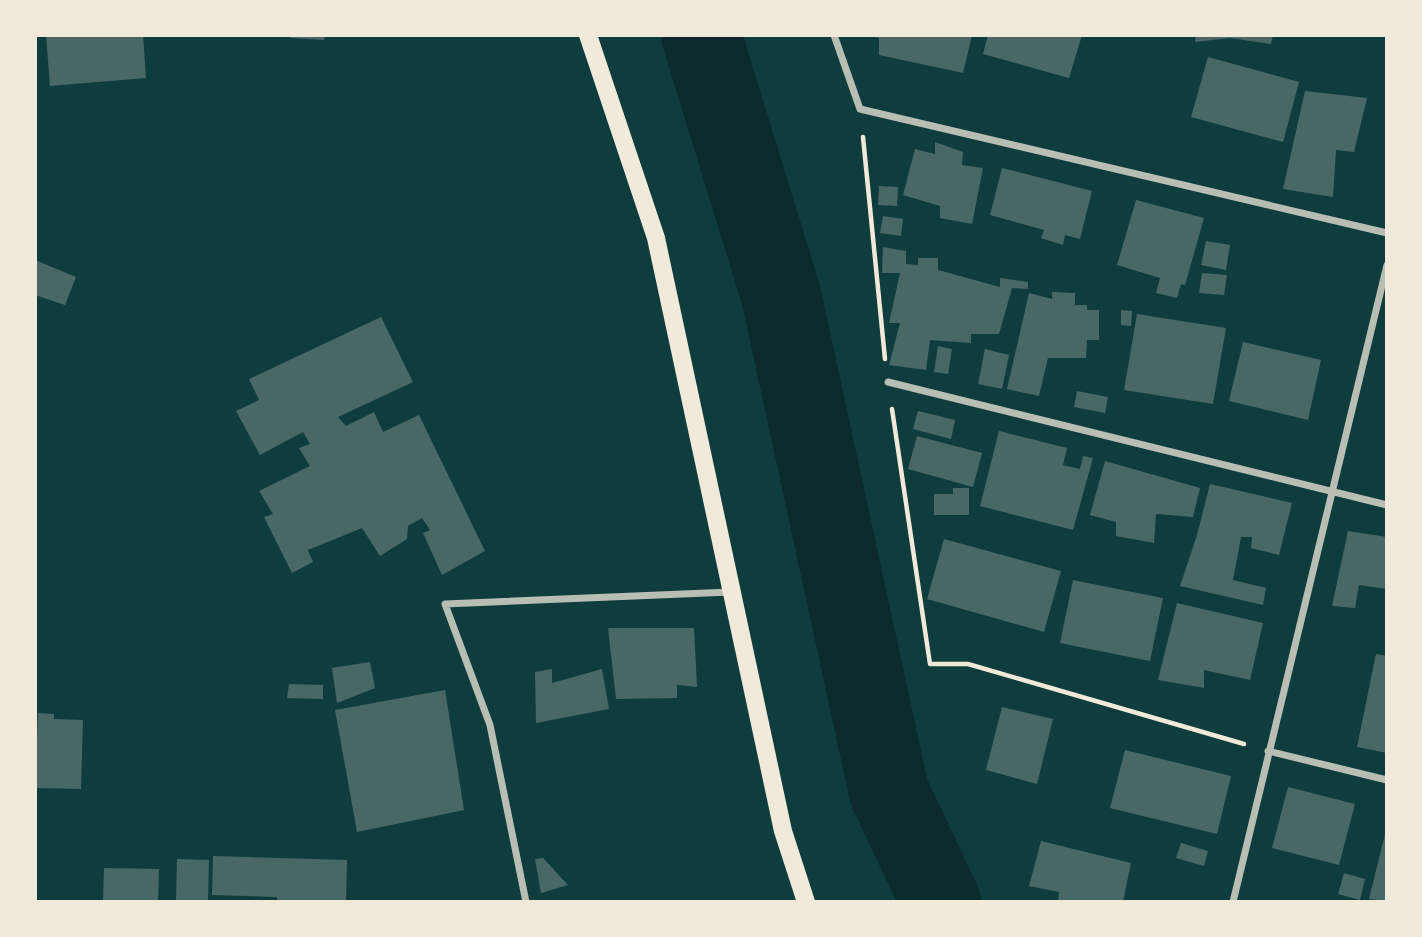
<svg xmlns="http://www.w3.org/2000/svg" width="1422" height="937" viewBox="0 0 1422 937" font-family="Literata,serif">
  <rect width="100%" height="100%" fill="#0f3d3e"/>
  <g fill="none" stroke-linecap="round" stroke-linejoin="round">
    <polyline stroke="#0a2a2b" stroke-width="80" points="701,35 781,295 889,792 941,902"/>
  </g>
  <g fill="#486865">
    <polygon points="46,35 143,35 146,78 50,86"/>
    <polygon points="291,35 325,35 324,40 291,38"/>
    <polygon points="870,35 972,35 963,73 879,55 879,38"/>
    <polygon points="988,35 1082,35 1069,78 983,54"/>
    <polygon points="1196,35 1273,35 1271,44 1230,38 1195,42"/>
    <polygon points="1208,57 1299,82 1283,142 1191,117"/>
    <polygon points="1305,91 1367,98 1354,152 1336,150 1333,197 1283,189"/>
    <polygon points="935,142 963,152 962,165 983,168 972,224 940,218 940,206 903,195 915,149 935,154"/>
    <polygon points="1002,168 1092,191 1080,239 1065,235 1063,245 1041,238 1044,230 990,215"/>
    <polygon points="879,186 898,187 897,206 878,205"/>
    <polygon points="1136,200 1204,218 1185,285 1181,284 1177,298 1156,293 1160,278 1117,265"/>
    <polygon points="883,216 903,219 901,236 880,233"/>
    <polygon points="1206,241 1230,245 1226,270 1201,265"/>
    <polygon points="883,247 906,251 906,264 918,265 918,258 938,258 938,270 1000,287 1000,278 1028,282 1028,289 1012,288 999,334 971,334 971,343 930,340 926,370 889,365 900,323 889,323 900,273 882,273"/>
    <polygon points="35,260 76,277 65,305 35,295"/>
    <polygon points="1202,273 1227,275 1224,295 1199,293"/>
    <polygon points="1052,292 1075,293 1075,305 1087,305 1087,310 1099,310 1099,340 1087,340 1086,358 1048,358 1039,396 1007,389 1029,293 1052,299"/>
    <polygon points="1121,310 1132,311 1131,326 1121,325"/>
    <polygon points="1137,314 1226,328 1213,404 1124,390"/>
    <polygon points="381,317 413,382 338,417 346,426 374,412 383,432 419,415 485,551 442,575 423,533 430,530 422,518 408,526 407,539 380,556 362,528 308,550 313,562 292,573 264,517 273,514 259,491 310,466 299,448 310,444 303,432 260,455 236,411 259,400 249,379"/>
    <polygon points="1243,342 1321,360 1308,420 1229,401"/>
    <polygon points="938,346 952,349 948,374 934,372"/>
    <polygon points="985,349 1009,355 1002,389 978,384"/>
    <polygon points="1077,391 1108,397 1105,413 1074,407"/>
    <polygon points="918,411 955,420 951,439 913,429"/>
    <polygon points="999,431 1067,448 1063,465 1080,469 1083,456 1093,458 1073,530 980,506"/>
    <polygon points="917,436 982,453 973,487 908,469"/>
    <polygon points="1105,461 1200,488 1193,517 1156,514 1154,543 1116,536 1116,522 1090,515"/>
    <polygon points="1210,484 1292,503 1279,555 1251,548 1252,537 1241,537 1233,580 1266,588 1263,605 1180,586 1197,535"/>
    <polygon points="953,488 969,488 969,515 934,515 934,494 953,494"/>
    <polygon points="1348,531 1387,537 1387,589 1359,585 1355,608 1332,606"/>
    <polygon points="944,539 1061,571 1044,632 927,599"/>
    <polygon points="1073,580 1163,598 1150,661 1060,643"/>
    <polygon points="1177,603 1263,623 1250,680 1204,670 1204,688 1158,680"/>
    <polygon points="608,628 694,628 697,687 677,685 677,698 616,699"/>
    <polygon points="1376,654 1387,656 1387,753 1357,747"/>
    <polygon points="370,662 375,688 337,703 332,668"/>
    <polygon points="552,669 552,683 602,669 609,709 536,723 535,672"/>
    <polygon points="289,684 323,685 323,699 287,698"/>
    <polygon points="445,690 464,810 357,832 335,710"/>
    <polygon points="1002,707 1053,719 1037,784 986,770"/>
    <polygon points="38,713 54,714 54,719 83,720 81,789 35,788 35,739 37,739"/>
    <polygon points="1125,750 1231,776 1217,834 1110,808"/>
    <polygon points="1288,787 1355,804 1339,865 1272,848"/>
    <polygon points="1386,830 1387,830 1387,901 1369,899"/>
    <polygon points="1041,841 1131,863 1123,902 1058,902 1059,892 1029,886"/>
    <polygon points="1181,843 1208,851 1204,866 1176,858"/>
    <polygon points="213,856 347,860 346,902 277,902 277,897 212,895"/>
    <polygon points="543,858 568,885 541,893 535,859"/>
    <polygon points="177,859 209,860 208,902 176,902"/>
    <polygon points="104,868 159,869 158,902 103,902"/>
    <polygon points="1344,873 1365,879 1360,900 1338,894"/>
  </g>
  <g fill="none" stroke-linecap="round" stroke-linejoin="round">
    <g stroke="#f1e9da" stroke-width="4.5">
      <polyline points="863,137 885,359"/>
      <polyline points="892,409 930,664 968,664 1244,744"/>
    </g>
    <g stroke="#b8beb3" stroke-width="7">
      <polyline points="834,35 860,109 1387,233"/>
      <polyline points="888,382 1387,505"/>
      <polyline points="1268,751 1387,780"/>
      <polyline points="526,902 490,725 445,604 731,592"/>
      <polyline points="1233,902 1387,265"/>
    </g>
    <polyline stroke="#f1e9da" stroke-width="18" points="588,35 656,238 783,831 806,902"/>
  </g>
  <rect width="1422" height="937" fill="none" stroke="#f1e9da" stroke-width="74"/>
</svg>
